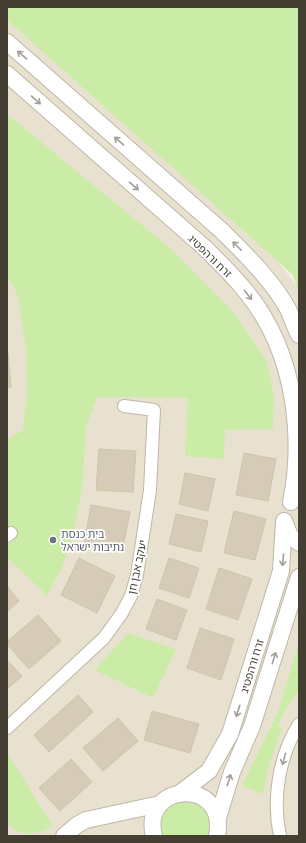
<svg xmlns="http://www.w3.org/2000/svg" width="306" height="843" viewBox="0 0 306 843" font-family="'PT Sans Narrow','Noto Sans Hebrew',sans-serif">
  <rect width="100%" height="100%" fill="#f3efe3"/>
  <polygon fill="#e8e1d0" points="7,9 254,230 299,289 299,836 7,836"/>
  <g fill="#cbeca7">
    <polygon points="7,7 299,7 299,294 293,275 7,20"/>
    <polygon points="7,114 170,248 235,314 266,360 274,396 273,429 225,430 224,459 185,456 188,398 97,397 86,428 82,489 73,534 62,567 47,595 7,558 7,440 23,430 27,393 26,349 18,296 7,274"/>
    <polygon points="128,633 176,649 153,698 95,670"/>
    <polygon points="299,643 299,690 288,705 278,725 282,727 268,769 263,794 242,786 277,714"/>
    <path d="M7,752L53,827C35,834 23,838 8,824Z"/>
    <path d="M181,799L200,802L210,814L211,836H160C159,812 161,810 181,799Z"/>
  </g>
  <g fill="#d5cbb7" stroke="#d1c3aa">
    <polygon points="7,343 11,387 7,387"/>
    <polygon points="99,449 136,451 133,492 96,490"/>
    <polygon points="244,453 276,459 268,501 236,495"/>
    <polygon points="185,473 215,479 208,511 179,504"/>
    <polygon points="91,505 130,512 122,552 84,545"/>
    <polygon points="234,511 266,519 255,560 224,553"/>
    <polygon points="176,514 208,521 201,552 169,544"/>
    <polygon points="79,558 115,576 97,613 61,595"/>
    <polygon points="169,558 199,568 189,598 159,588"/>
    <polygon points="219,568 252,579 238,620 206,609"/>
    <polygon points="7,586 19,601 7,612"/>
    <polygon points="157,599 187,610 176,640 146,629"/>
    <polygon points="38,615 61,641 29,669 7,644 7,642"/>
    <polygon points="200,628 234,639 221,680 187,668"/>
    <polygon points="7,660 22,676 7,689"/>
    <polygon points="78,695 93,712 49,752 34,735"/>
    <polygon points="152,711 199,724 190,753 144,740"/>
    <polygon points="118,718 138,741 103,771 83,748"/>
    <polygon points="71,759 92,782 60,811 39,788"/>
  </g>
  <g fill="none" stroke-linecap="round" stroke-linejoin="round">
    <defs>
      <g id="minor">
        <polyline points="7,536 11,533"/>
        <polyline points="7,728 104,638 122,613 131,596 137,575 150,490 154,410 124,406"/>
        <path d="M280,836C272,799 279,756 299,724"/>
      </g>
      <g id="tertiary">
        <path d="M7,42L222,231C245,254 272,280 288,309C292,318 295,327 299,335"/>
        <path d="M7,74L205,248C227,270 251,293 266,321C296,374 303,443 291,502"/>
        <polyline points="285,523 290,536 299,543"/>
        <polyline points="180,793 209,771 230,734 281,571 284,521"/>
        <polyline points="218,818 232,772 252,726 299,577"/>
        <polyline points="64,836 77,825 86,820 160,804"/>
        <path d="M154,836C140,782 228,776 217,836"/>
      </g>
    </defs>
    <use href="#minor" stroke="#bfb7a5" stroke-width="14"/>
    <use href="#tertiary" stroke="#bfb7a5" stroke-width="18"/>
    <use href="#minor" stroke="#fff" stroke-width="12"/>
    <use href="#tertiary" stroke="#fff" stroke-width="16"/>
  </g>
  <defs><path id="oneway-shaft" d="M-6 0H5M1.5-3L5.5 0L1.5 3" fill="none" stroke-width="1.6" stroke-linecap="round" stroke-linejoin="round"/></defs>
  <g stroke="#a29f99">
    <use href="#oneway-shaft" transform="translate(22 55) rotate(-139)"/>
    <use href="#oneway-shaft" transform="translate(36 100) rotate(41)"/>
    <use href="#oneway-shaft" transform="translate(119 141) rotate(-139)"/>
    <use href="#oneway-shaft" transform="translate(134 186) rotate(41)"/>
    <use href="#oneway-shaft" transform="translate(237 246) rotate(-135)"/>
    <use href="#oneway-shaft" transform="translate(248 295) rotate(52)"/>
    <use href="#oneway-shaft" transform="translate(283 560) rotate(95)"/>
    <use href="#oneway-shaft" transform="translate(274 658) rotate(-73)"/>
    <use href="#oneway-shaft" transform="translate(238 711) rotate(108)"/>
    <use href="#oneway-shaft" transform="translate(284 759) rotate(106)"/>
    <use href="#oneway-shaft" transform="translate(229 780) rotate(-72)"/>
  </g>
  <circle fill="#6b7280" stroke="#fff" stroke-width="1.5" cx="53" cy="540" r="4"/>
  <g text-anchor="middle" stroke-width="3.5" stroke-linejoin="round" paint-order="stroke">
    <g font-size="11" fill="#453f33" stroke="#fff">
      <text transform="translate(210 256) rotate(44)" y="4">זרח ורהפטיג</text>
      <text transform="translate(137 567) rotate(-78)" y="4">יעקב אבן חן</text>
      <text transform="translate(252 666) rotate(-73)" y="4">זרח ורהפטיג</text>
    </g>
    <g font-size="11" fill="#5b616d" stroke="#fff" text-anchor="start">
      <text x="61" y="538">בית כנסת<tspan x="61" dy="13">נתיבות ישראל</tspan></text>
    </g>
  </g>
  <rect width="306" height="843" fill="none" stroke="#453f33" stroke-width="16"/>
</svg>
